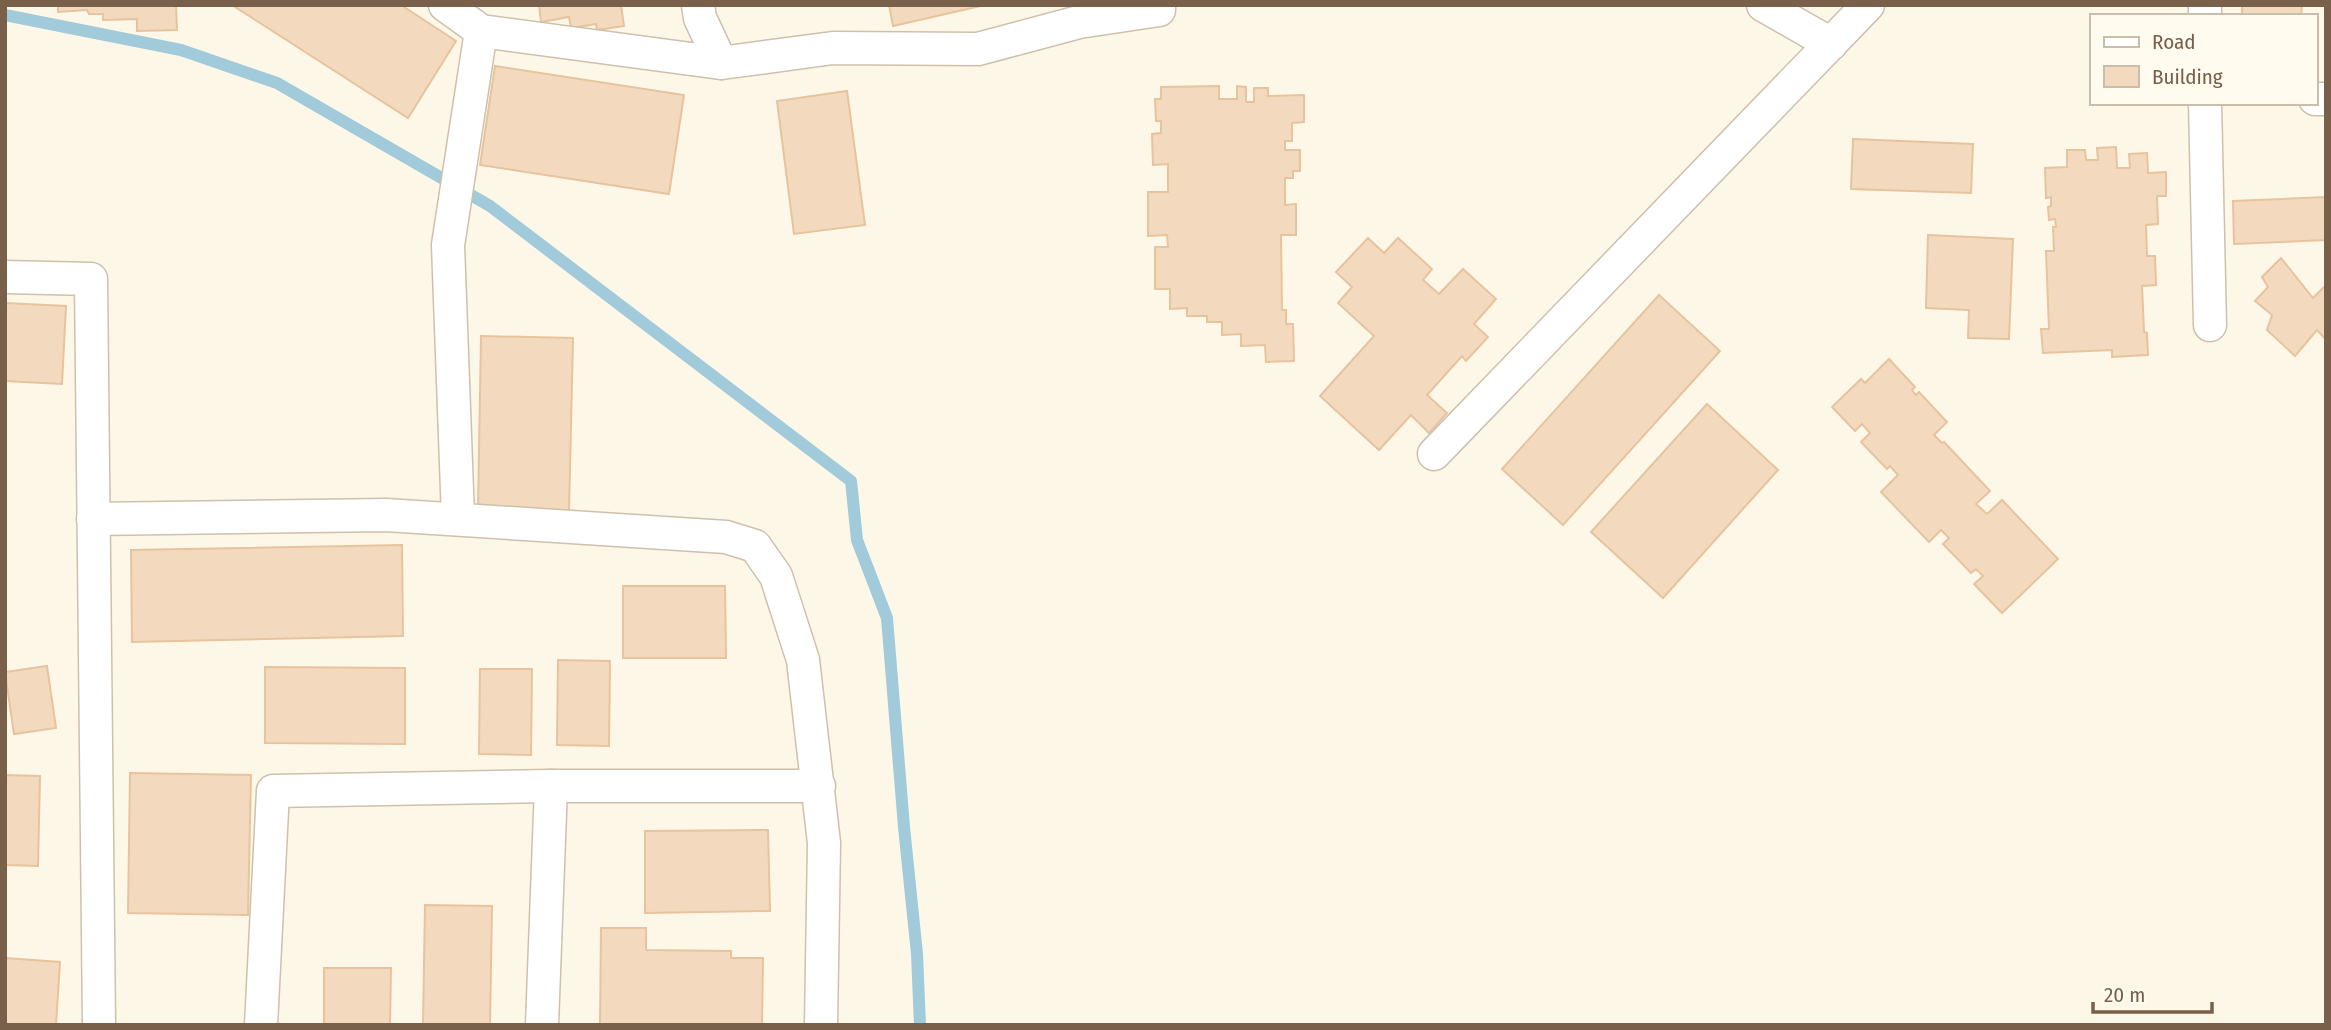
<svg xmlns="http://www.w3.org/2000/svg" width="2331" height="1030" viewBox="0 0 2331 1030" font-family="'Fira Sans Condensed',sans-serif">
  <rect width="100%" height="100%" fill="#fdf7e7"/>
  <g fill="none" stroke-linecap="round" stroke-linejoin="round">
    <polyline stroke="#a1cada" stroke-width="12" points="5,15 181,50 277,83 490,206 851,481 857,540 887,618 904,827 917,954 920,1025"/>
  </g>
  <g fill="#f3dabe" stroke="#e7c39e" stroke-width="2">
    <polygon points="58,5 176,5 177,30 137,31 137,19 103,20 103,14 89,14 87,10 58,12"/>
    <polygon points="232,5 401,5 456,41 408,118"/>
    <polygon points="539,5 621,5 624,26 597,30 596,24 571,28 569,17 541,22"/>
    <polygon points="889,5 985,5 893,26"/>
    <polygon points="2242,5 2302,5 2301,16 2242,16"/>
    <polygon points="495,66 684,95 669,194 480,165"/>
    <polygon points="1219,86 1219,99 1237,99 1237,86 1246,87 1246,102 1254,102 1254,88 1268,88 1268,96 1304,95 1304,122 1292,123 1292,141 1285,141 1285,150 1300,150 1300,171 1293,171 1293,178 1285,178 1285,205 1296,204 1296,235 1281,235 1282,310 1286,310 1286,324 1293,324 1294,361 1266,362 1265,345 1241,346 1241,334 1222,335 1222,322 1207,322 1207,316 1187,316 1187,308 1170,309 1170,289 1155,289 1155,247 1168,247 1167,235 1148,236 1148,192 1168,192 1168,164 1153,165 1152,134 1161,133 1161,121 1156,121 1155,99 1161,99 1161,87"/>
    <polygon points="847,91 865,225 794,234 777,101"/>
    <polygon points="1853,139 1973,144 1971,193 1851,189"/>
    <polygon points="2116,147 2117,168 2130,168 2129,154 2147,153 2148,173 2166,172 2166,196 2157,196 2158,224 2146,225 2147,256 2155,256 2156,285 2142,286 2144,332 2147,333 2148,355 2112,357 2112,350 2043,353 2041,329 2049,329 2046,251 2054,251 2053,227 2056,227 2055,219 2049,220 2048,207 2051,206 2051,197 2046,198 2045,168 2067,167 2067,150 2085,150 2086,160 2098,160 2097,148"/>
    <polygon points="2326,197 2326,240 2234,244 2233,201"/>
    <polygon points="1928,235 2013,239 2009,339 1968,338 1969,310 1926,308"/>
    <polygon points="1368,238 1384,253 1398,238 1432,269 1423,280 1439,294 1463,269 1496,299 1474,324 1488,337 1466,361 1462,356 1427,395 1447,413 1429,433 1411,415 1379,450 1320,396 1374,336 1338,303 1352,287 1336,272"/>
    <polygon points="2281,258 2313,298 2326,285 2326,340 2317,330 2295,356 2267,330 2272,315 2255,301 2268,287 2262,277"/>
    <polygon points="1659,295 1720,351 1563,525 1502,469"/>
    <polygon points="5,303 66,306 62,384 5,381"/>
    <polygon points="481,336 573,338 569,512 478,510"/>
    <polygon points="1889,359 1915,387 1912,390 1916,395 1919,392 1947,422 1934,435 1942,443 1944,442 1990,491 1976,504 1987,514 2002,500 2058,559 2002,613 1974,584 1983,576 1976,569 1971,573 1943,544 1949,538 1941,530 1929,542 1881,492 1898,475 1890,466 1887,469 1861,442 1870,433 1862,424 1855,431 1832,407 1861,379 1865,383"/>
    <polygon points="1707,404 1778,470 1663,598 1591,532"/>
    <polygon points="402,545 403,636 132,642 131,550"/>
    <polygon points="623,586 725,586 726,658 623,658"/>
    <polygon points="558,660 610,661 609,746 557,745"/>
    <polygon points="47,666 56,728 14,734 5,672"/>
    <polygon points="265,667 405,668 405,744 265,743"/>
    <polygon points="480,669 532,669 531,755 479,754"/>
    <polygon points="130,773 251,775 248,915 128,913"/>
    <polygon points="5,775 40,776 38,866 5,865"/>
    <polygon points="768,830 770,911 645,913 645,831"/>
    <polygon points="425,905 492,906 490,1025 423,1025"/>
    <polygon points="601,928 646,928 646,950 731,951 731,958 763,958 762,1025 600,1025"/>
    <polygon points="5,958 60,962 56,1025 5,1025"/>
    <polygon points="324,968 391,968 390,1025 324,1025"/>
  </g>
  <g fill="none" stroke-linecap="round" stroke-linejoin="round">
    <defs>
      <g id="street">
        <polyline points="445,5 481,31 721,63"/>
        <polyline points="698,5 700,18 721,63 833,48 978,49 1079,22 1159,10 1159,5"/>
        <polyline points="1763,5 1831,44"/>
        <polyline points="2205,5 2205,16"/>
        <polyline points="2315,99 2326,99"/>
        <polyline points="2205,103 2210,325"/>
        <polyline points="5,277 91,279 99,1025"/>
        <polyline points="1434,454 1868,5"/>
        <polyline points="458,518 448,245 481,31"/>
        <polyline points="93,519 386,515 726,537 755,546 776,576 803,660 824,843 821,1025"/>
        <polyline points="261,1025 273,791 551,786 819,786"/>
        <polyline points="542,1025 551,786"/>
      </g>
    </defs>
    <use href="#street" stroke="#cfc0ac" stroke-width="35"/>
    <use href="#street" stroke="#fff" stroke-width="32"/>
  </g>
  <rect width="2331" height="1030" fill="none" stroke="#78604a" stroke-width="14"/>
  <rect x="2090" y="14" width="228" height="91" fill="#fffbee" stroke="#c9bdac" stroke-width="2"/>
  <rect x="2104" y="37" width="35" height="10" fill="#ffffff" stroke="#c9bdac" stroke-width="2"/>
  <text x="2152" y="49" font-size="21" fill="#78604a">Road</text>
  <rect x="2104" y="66" width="35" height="21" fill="#f3dabe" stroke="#c9bdac" stroke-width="2"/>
  <text x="2152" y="84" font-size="21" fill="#78604a">Building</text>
  <path d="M2093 1002v10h119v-10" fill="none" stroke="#78604a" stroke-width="3.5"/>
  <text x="2104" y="1002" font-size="21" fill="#78604a" stroke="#fffbee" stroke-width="5" paint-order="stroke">20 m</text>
</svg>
